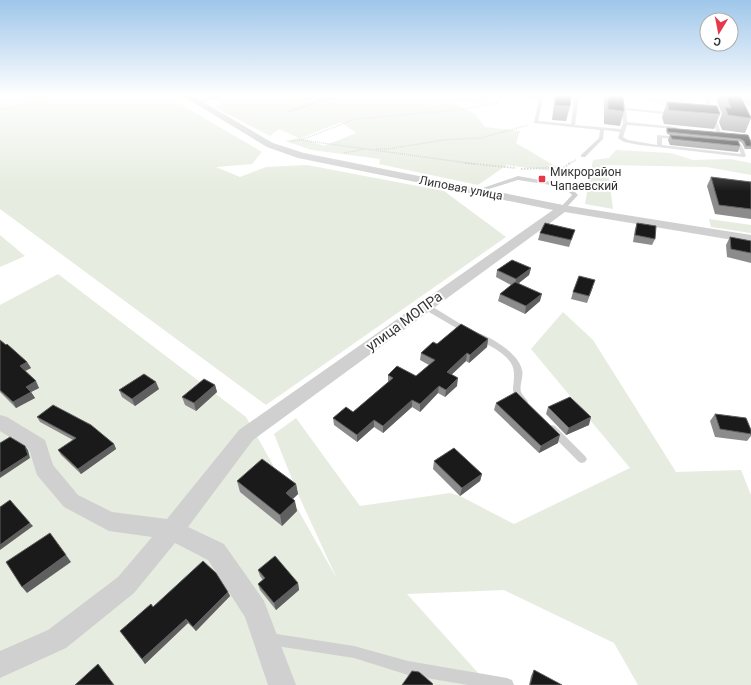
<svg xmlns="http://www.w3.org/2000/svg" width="751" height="685" viewBox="0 0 751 685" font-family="Roboto,sans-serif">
  <rect width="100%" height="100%" fill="#fff"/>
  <g fill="#e6ecdf" fill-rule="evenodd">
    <polygon points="0,95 165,95 262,152 252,164 216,167 240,177 266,167 307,165 444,191 506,237 266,405 0,209"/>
    <path d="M201,95H489L485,104L452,102L475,114L485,127L520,131L516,143L567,173L507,165L478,185L379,164L380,159L312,150L285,141L299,138L279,129L270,136L214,107L220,103ZM341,122L356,133L324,146L301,138Z"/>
    <polygon points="635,95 714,95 673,109"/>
    <polygon points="616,150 671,153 693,160 730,159 751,163 751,175 707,167 607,165 613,209 585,204 593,160 609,158"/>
    <polygon points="709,219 751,225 751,233 711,227"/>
    <polygon points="0,235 25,256 0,267"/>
    <polygon points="58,274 246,417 337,579 298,494 274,434 296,418 360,506 450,493 460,496 514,524 630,468 531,349 563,312 593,340 676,472 741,470 751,495 751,685 638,685 614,643 504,590 407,594 489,685 0,685 0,305"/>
  </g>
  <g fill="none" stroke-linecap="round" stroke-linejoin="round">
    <g stroke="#cdcdcd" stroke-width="1.5" stroke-dasharray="1 1" stroke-linecap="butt">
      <polyline points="0,109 10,109 53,95"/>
      <polyline points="301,140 475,164"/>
      <polyline points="291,141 301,140 355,119 459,110 497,103 501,96"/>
      <polyline points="376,149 387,149 444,140 481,138 528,125"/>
      <polyline points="344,153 365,149"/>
      <polyline points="568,164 576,160"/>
    </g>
    <g stroke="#cdcdcd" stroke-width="2" stroke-dasharray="1.5 1.5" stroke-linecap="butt">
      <polyline points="465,163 516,168"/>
      <polyline points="521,169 563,167"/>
      <polyline points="554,175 570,163"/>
    </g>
    <g fill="#d0d0d0" fill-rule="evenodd">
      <polygon points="219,95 226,95 198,103 196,102"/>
      <polygon points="335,95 342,95 291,112 287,111"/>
      <path d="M507,95L540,97V95H544L538,121L571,124L575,95H579L575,125L621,129L623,123L622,105L612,104L613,102L625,103L626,108L676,113V115H674L626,110L627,122L676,127L678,128L676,129L627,125L623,137L628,140L657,145V135L680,137H682V139L662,138V145L741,154L737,145L729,143C740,137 743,147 746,156L744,157L640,145L624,142L618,138L620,132L604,130L603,139L585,157H581V155L599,138L600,130L534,123L539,99Z"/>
      <polygon points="705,97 750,101 751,103 709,99 721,133 719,134 717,133"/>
      <polygon points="518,176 568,185 578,195 565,209 563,210 560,208 572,195 564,187 518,180 479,192 474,191"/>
      <polygon points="422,304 428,304 472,331 468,334 465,333 422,308 421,306"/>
      <path d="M478,333C493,338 519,354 522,370C524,377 519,385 521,392C523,396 526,398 528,402L527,404H521C509,389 514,392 514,375C515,356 490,346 475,338L474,336Z"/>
      <polygon points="552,425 555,426 585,456 587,459 585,462 582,463 579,462 549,432 547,429 549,426"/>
      <polygon points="270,633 354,646 408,661 507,678 512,680 514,685 468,685 408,675 354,658 270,645 265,644 264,639 265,634"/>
    </g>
    <g fill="#d0d0d0" fill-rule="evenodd">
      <polygon points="181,95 191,95 273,143 304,153 563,205 751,235 751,243 565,212 253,440 188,527 224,544 264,601 296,685 268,685 245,617 208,560 175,543 134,593 66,648 0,678 0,651 48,630 118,577 152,537 109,531 64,507 37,475 29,449 0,431 0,415 7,417 45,440 53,465 78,495 112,512 167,519 239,430 553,210 298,158 267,147"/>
      <polygon points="743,95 751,95 751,106 748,106"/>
    </g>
  </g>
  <g fill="#8c8c8c">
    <polygon points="555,95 571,95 570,106 566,121 552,120"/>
    <polygon points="605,95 623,95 624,111 620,126 604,124 604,99"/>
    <polygon points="720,95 740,95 751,118 745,133 722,130 719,122 722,114 717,101"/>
    <polygon points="667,102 720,114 714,129 664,124 662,117"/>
    <polygon points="667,128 748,135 751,142 751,149 745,149 742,143 739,141 740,146 738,152 670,145 668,140 670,135 667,134 666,130"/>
    <polygon points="711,177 751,182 751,219 715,214 707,186"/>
    <polygon points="637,223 655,239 652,245 633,242 635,229"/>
    <polygon points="540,233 573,236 569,247 538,240"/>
    <polygon points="730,237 751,241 751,263 727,257 726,245"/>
    <polygon points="531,268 529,275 519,283 540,301 525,314 498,301 500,294 511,285 496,277 497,270"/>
    <polygon points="593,287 587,303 571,299 573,292"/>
    <polygon points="488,339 487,347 469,363 466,361 451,375 457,386 445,397 438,393 420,412 412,407 383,433 374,427 357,442 334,425 333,418 353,412 388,382 388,375 416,376 429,365 420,360 421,353 437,344"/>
    <polygon points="0,340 27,362 31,368 25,371 39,388 31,392 35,398 16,408 0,392"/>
    <polygon points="215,385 217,392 196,411 185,405 182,397"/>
    <polygon points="159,389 135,406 122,397 119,390"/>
    <polygon points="496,403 558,443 539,453 494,410"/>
    <polygon points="548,407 589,425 566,435 546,414"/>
    <polygon points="715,414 751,430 751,436 747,441 715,437 710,421"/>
    <polygon points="37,417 114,444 116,449 81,474 61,455 58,450 73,440 40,422"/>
    <polygon points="434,461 482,474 480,481 460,496 433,469"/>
    <polygon points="237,481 296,484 298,494 293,499 297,511 282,526 240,492"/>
    <polygon points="258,570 298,583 299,590 276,610 260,590 258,584 263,580 260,576"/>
    <polygon points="228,592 230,596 196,631 188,623 145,664 120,631"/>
    <polygon points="534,670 561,685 529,685 531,676"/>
  </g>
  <g fill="#5f5f5f">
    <polygon points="531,268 529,275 515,286 516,279"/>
    <polygon points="542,294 540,301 525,314 526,306"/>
    <polygon points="488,339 487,347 469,363 470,355"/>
    <polygon points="467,353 466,361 446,380 447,372"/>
    <polygon points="27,362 31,368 23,372 20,366"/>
    <polygon points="458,378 457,386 445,397 446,390"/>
    <polygon points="36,381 39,388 31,392 35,398 16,408 13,402 26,387"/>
    <polygon points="156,382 159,389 135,406 132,399"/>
    <polygon points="215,385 217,392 196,411 194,403"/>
    <polygon points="439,386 438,393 420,412 420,404"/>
    <polygon points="412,400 412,407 383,433 383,426"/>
    <polygon points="591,417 589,425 566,435 569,428"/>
    <polygon points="374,420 374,427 357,442 357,435"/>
    <polygon points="560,435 558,443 539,453 541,446"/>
    <polygon points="114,444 116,449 81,474 78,469"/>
    <polygon points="25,446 28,450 30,458 0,478 0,473"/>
    <polygon points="482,474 480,481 460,496 462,488"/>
    <polygon points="296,484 298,494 287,504 286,493"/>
    <polygon points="295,501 297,511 282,526 280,515"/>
    <polygon points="30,523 33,526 0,550 0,545"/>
    <polygon points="66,555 71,562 27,593 22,587"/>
    <polygon points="298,583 299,590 276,610 274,603"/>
    <polygon points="228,592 230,596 196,631 193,627"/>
    <polygon points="186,619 188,623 145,664 142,659"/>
  </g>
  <g fill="#1a1a1a" stroke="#5f5f5f">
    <polygon points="556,95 571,95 570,106 555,105"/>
    <polygon points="608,95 623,95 624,111 608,109"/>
    <polygon points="726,95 740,95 751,118 728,115 725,107 731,108"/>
    <polygon points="667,102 717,106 720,114 669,110"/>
    <polygon points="667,128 748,135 751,142 751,146 746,146 744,141 740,139 668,132"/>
    <polygon points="670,135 738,141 740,146 672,139"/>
    <polygon points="711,177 751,182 751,209 719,205"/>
    <polygon points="545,223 575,230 571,240 540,233"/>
    <polygon points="637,223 656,226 655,239 635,235"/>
    <polygon points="730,237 751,241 751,253 731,249"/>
    <polygon points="512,260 531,268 516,279 497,270"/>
    <polygon points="579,276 595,280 589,296 573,292"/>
    <polygon points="515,282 542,294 526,306 500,294"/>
    <polygon points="461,324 488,339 470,355 467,353 447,372 458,378 446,390 439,386 420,404 412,400 383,426 374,420 357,435 333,418 346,407 353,412 393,378 388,375 397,366 416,376 435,360 421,353 433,342 437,344"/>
    <polygon points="0,340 6,345 7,344 27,362 20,366 36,381 26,387 31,392 13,402 0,390"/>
    <polygon points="144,374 156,382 132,399 119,390"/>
    <polygon points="204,379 215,385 194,403 182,397"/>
    <polygon points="516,392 560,435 541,446 496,403"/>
    <polygon points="570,397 591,417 569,428 548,407"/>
    <polygon points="53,405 91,425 114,444 78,469 58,450 76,438 37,417"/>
    <polygon points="715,414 746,418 751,430 751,434 720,429"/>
    <polygon points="10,437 25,446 28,455 0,473 0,443"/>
    <polygon points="454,448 482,474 462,488 434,461"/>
    <polygon points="262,459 296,484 286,493 295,501 280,515 237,481"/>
    <polygon points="10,500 30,523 0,545 0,507"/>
    <polygon points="50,533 66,555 22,587 6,562"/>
    <polygon points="275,556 298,583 274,603 258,584 265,578 258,570"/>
    <polygon points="203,561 216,573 228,592 193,627 186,619 142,659 120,631 151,604 153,607"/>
    <polygon points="98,664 114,685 75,685"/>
    <polygon points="534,670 562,685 530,685"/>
    <polygon points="412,671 419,672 433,684 432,685 402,685"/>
  </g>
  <linearGradient id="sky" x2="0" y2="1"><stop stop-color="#9ec6ea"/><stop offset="0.5" stop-color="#fff"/><stop offset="1" stop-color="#fff" stop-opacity="0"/></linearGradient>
  <rect width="751" height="191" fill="url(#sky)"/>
  <rect fill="#e5394b" stroke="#fff" stroke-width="1.5" x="538" y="175" width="8" height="8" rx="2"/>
  <g text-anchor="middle" stroke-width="4" stroke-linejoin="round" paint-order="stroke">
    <g font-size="12" fill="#333" stroke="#fff" text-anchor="start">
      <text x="550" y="176">Микрорайон<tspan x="550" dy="14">Чапаевский</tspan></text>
    </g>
    <g font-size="12" fill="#333" stroke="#fff">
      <text transform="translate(461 188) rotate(11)" y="4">Липовая улица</text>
    </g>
    <g font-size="14" fill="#333" stroke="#fff">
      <text transform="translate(404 321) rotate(-36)" y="5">улица МОПРа</text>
    </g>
  </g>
  <g transform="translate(719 32) rotate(190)"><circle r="19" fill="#ffffff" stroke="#adadad"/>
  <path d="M0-3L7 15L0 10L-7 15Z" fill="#e5394b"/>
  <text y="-6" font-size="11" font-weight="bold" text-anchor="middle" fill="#333333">С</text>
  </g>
</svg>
